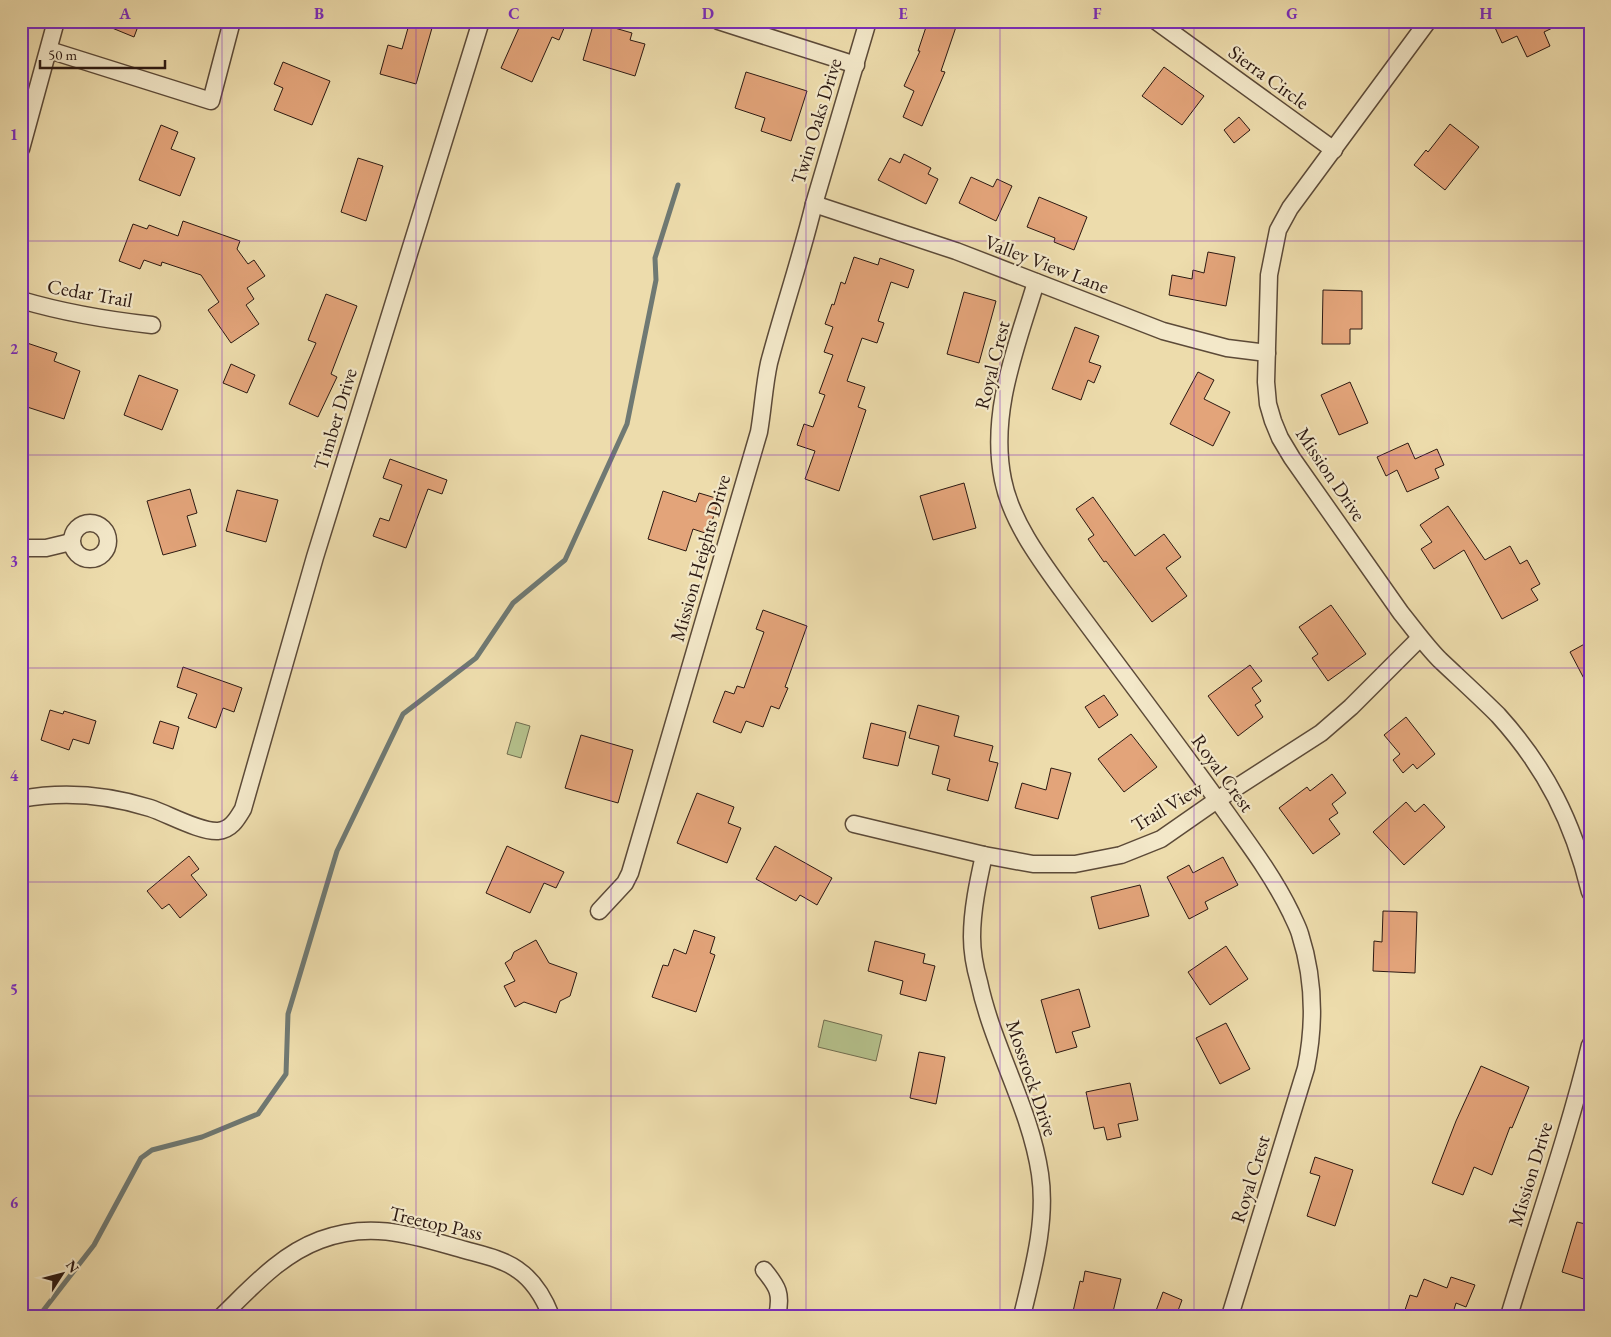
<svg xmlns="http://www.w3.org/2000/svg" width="1611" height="1337" viewBox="0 0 1611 1337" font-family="'EB Garamond',serif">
  <rect width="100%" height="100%" fill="#eddcac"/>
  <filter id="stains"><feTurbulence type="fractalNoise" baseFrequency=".004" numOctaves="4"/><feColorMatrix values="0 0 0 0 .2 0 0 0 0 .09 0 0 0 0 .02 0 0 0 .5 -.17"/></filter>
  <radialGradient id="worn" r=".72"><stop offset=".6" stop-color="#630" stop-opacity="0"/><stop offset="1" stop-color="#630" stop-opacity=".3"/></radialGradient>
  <g fill="#b5c18c" stroke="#706d4f">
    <polygon points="516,722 530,726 521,758 507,754"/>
    <polygon points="824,1020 882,1035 876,1061 818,1047"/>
  </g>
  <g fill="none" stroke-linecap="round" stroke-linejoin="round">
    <polyline stroke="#6f7973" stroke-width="5" points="39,1316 94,1245 141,1158 152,1150 202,1137 258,1114 286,1074 288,1014 337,851 403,714 476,658 513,603 565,560 627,424 656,280 655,258 678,185"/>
  </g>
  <g fill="#e3a47a" stroke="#2c1912">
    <polygon points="95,21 140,21 134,37"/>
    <polygon points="410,21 434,21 416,84 380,74 388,45 402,49"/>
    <polygon points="522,21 567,21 559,40 552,37 532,82 501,68"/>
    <polygon points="928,21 958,21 941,71 945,72 922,126 903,117 914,91 904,86 920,51 918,51"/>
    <polygon points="1492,21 1567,21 1544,32 1550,46 1527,57 1517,36 1502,43"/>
    <polygon points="594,22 632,33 630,40 645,44 635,76 583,60"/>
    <polygon points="283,62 330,81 312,125 274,110 283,88 274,84"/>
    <polygon points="1164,67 1204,96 1182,125 1142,96"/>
    <polygon points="746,72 807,91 791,141 761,131 765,118 735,108"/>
    <polygon points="1239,117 1250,130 1234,143 1224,130"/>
    <polygon points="1450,124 1479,147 1445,190 1414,165 1426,150 1428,152"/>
    <polygon points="161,125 178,132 171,149 195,158 180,196 139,180"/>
    <polygon points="904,154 931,168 928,174 938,179 926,204 878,180 890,158 900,163"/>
    <polygon points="358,158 383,166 366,221 341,212"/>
    <polygon points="971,177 993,187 997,179 1012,186 996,221 959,203"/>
    <polygon points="1039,197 1087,217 1074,250 1054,242 1055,238 1027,227"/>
    <polygon points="183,221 240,241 237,249 248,264 254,260 265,276 247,288 254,299 246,305 259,324 231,343 208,310 219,302 201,275 162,262 161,266 144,260 140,269 119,261 133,224 147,229 149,225 178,236"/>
    <polygon points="1208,252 1235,257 1226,306 1169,295 1172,275 1192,279 1193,270 1204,273"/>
    <polygon points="854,257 878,265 880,258 914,270 908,288 891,282 878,321 884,323 877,343 862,338 847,381 865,387 858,407 866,410 839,491 805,479 815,451 797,445 804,424 813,427 825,395 819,393 833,355 824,352 833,327 825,324 832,304 834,305 841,282 845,284"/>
    <polygon points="1323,290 1362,291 1362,329 1350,329 1350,344 1322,344"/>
    <polygon points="964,292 996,301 979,363 947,354"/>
    <polygon points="326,294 357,306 331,374 337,377 318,417 289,404 316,343 308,340"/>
    <polygon points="1075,327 1099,336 1089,362 1101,366 1094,383 1088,380 1081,400 1052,389"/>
    <polygon points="21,341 57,353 54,361 80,371 64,419 21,405"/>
    <polygon points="231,364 255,375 247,393 223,383"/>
    <polygon points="1198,372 1214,380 1204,399 1230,412 1213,446 1170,424"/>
    <polygon points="139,375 178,390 162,430 124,415"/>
    <polygon points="1350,382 1368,423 1339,435 1321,395"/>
    <polygon points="1408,443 1415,459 1437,449 1444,465 1435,469 1439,478 1407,492 1397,470 1386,476 1377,457"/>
    <polygon points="390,459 447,480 442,494 428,489 406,548 373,536 380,518 389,521 402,485 383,478"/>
    <polygon points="964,483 976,528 933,540 920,496"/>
    <polygon points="190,489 197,513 187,516 196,546 163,555 147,501"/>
    <polygon points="237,490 278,500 266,542 226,531"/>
    <polygon points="663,491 696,502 699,493 719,499 708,534 693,529 686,551 648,539"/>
    <polygon points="1093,497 1135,556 1164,534 1181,557 1166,568 1187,596 1152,622 1106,561 1104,562 1088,539 1094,535 1076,509"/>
    <polygon points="1448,506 1485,560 1510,546 1520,564 1527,560 1540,584 1531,589 1538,600 1502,619 1464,550 1434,569 1421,549 1432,542 1420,525"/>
    <polygon points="1331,605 1366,654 1328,681 1312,658 1318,654 1299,627"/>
    <polygon points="763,610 807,626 785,687 788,688 779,709 771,706 763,727 746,721 741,733 713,722 725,691 734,694 737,686 744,688 764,632 756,629"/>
    <polygon points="1590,641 1590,690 1570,652"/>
    <polygon points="1250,665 1262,681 1252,688 1261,701 1255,705 1263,717 1238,736 1208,696"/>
    <polygon points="183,667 242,688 234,712 223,708 216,728 188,718 197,694 177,687"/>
    <polygon points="1104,695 1118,715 1099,728 1085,707"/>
    <polygon points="918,705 959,716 954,736 993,746 989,761 998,763 988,801 947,790 950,779 932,774 939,746 909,738"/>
    <polygon points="50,710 63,714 64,711 96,721 89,744 73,739 69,750 41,740"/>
    <polygon points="1406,717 1435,754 1417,769 1413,764 1403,773 1393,760 1400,754 1384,735"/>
    <polygon points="160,721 179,727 173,749 153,743"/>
    <polygon points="871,723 906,732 898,766 863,758"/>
    <polygon points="1131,734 1157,767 1124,792 1098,759"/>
    <polygon points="581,735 633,750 618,803 565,788"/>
    <polygon points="1051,768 1071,773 1058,819 1015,808 1022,783 1046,790"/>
    <polygon points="1332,774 1346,793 1332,804 1338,813 1329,819 1340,834 1313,854 1279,808 1307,787 1310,791"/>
    <polygon points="697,793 734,807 728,823 741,828 727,863 677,843"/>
    <polygon points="1406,802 1415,812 1424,804 1445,827 1404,865 1373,832"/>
    <polygon points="507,846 564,872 556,888 544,883 530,913 486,893"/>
    <polygon points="775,846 832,878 817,905 800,895 796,901 756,879"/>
    <polygon points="189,856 199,869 191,875 207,895 180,918 169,904 162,909 147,891"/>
    <polygon points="1223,857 1238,885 1205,902 1208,909 1189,919 1167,877 1189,865 1193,873"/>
    <polygon points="1140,885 1149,916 1099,929 1091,897"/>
    <polygon points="1383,911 1417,912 1415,973 1373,971 1374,941 1382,942"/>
    <polygon points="694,930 715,937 710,953 715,955 696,1012 652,997 663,965 668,966 674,949 686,954"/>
    <polygon points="536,940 549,963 577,973 570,996 560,1001 556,1013 524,1002 515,1007 504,986 515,981 505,963 511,959 514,952"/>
    <polygon points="875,941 925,954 923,963 935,966 926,1001 900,994 903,981 868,971"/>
    <polygon points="1226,946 1248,979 1210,1005 1188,972"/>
    <polygon points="1079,989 1090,1027 1072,1032 1077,1047 1056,1053 1041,1000"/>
    <polygon points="1226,1023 1250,1069 1220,1084 1196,1038"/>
    <polygon points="919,1052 945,1057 936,1104 910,1098"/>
    <polygon points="1481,1066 1529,1087 1512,1128 1510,1127 1492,1175 1474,1167 1463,1195 1432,1183 1456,1121"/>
    <polygon points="1130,1083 1138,1120 1118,1124 1121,1137 1107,1140 1104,1127 1094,1129 1086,1092"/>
    <polygon points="1315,1157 1353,1170 1335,1226 1307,1216 1320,1176 1310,1173"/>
    <polygon points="1577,1222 1590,1225 1590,1281 1562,1272"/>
    <polygon points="1085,1271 1121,1279 1112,1316 1072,1316 1080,1281 1083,1282"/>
    <polygon points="1451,1277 1475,1285 1466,1307 1456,1303 1452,1316 1403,1316 1410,1295 1417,1297 1424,1279 1447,1288"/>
    <polygon points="1163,1292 1182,1300 1176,1316 1154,1316"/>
  </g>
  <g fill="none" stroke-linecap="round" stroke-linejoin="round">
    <defs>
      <g id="minor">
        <polyline points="718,21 856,65"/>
        <polyline points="1156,21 1334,150"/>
        <path d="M1428,21L1290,208L1278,230L1269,275L1266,382L1268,404L1273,421L1280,438L1292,458L1401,613C1414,629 1426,646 1440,660C1459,678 1479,696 1498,715C1546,768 1573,822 1590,892"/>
        <polyline points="49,50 211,101 232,21"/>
        <polyline points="21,149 56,21"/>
        <polyline points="814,204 956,251 1163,331 1227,348 1267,353"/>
        <path d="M1036,282C1017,346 989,412 1003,480C1011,520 1038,557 1062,590C1117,665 1174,739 1228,815C1251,847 1274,878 1291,913C1294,920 1298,927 1300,934C1314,978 1315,1024 1306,1068L1230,1316"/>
        <path d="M21,300C65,313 107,320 152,325"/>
        <circle cx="90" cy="541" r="18"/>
        <polyline points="21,548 46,548 71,542"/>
        <path d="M21,799C64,791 108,795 150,808C168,814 200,832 218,831C231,830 237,819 243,809L315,557L481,21"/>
        <polyline points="854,824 984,855 1033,864 1075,864 1121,855 1161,839 1217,800 1321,733 1351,707 1420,638"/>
        <path d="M984,855C978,882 972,910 972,937C972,952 975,968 979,982C993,1048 1030,1107 1040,1174C1047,1221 1033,1270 1022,1316"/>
        <path d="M599,911L625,883L630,873L759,432C763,409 764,386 769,363C783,310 801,258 814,204L868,21"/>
        <path d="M764,1270C778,1287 782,1294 777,1316"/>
        <path d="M222,1316C252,1287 280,1255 320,1240C372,1220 415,1236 465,1250C483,1255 503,1259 518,1270C534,1281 544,1298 551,1316"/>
        <path d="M1509,1316C1536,1226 1568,1136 1590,1045"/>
      </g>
    </defs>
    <use href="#minor" stroke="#5c4a38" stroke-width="19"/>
    <use href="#minor" stroke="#f3e8c9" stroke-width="16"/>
  </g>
  <path fill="none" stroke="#7b2cbf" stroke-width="1" stroke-opacity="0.55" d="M222,21V1316M416,21V1316M611,21V1316M806,21V1316M1000,21V1316M1194,21V1316M1389,21V1316M21,241H1590M21,455H1590M21,668H1590M21,882H1590M21,1096H1590"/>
  <g text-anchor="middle" stroke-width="4.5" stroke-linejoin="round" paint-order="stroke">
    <g font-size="20" fill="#2c1912" stroke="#f3e8c9">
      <text transform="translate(1269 77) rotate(36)" y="7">Sierra Circle</text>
      <text transform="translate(816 121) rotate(-73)" y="7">Twin Oaks Drive</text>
      <text transform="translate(1047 264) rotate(21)" y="7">Valley View Lane</text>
      <text transform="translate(90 293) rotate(10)" y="7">Cedar Trail</text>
      <text transform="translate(992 365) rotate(-76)" y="7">Royal Crest</text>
      <text transform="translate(335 419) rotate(-73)" y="7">Timber Drive</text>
      <text transform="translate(1331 474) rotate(56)" y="7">Mission Drive</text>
      <text transform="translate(700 558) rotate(-74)" y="7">Mission Heights Drive</text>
      <text transform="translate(1223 773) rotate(54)" y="7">Royal Crest</text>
      <text transform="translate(1167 806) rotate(-31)" y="7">Trail View</text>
      <text transform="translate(1032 1078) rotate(71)" y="7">Mossrock Drive</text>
      <text transform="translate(1530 1174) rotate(-73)" y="7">Mission Drive</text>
      <text transform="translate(1250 1179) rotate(-73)" y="7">Royal Crest</text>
      <text transform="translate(436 1223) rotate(13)" y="7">Treetop Pass</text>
    </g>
  </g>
  <rect width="1611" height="1337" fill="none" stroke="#eddcac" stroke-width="55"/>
  <g transform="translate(62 1274) rotate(54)" stroke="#f3e8c9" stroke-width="4" paint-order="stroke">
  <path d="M0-4L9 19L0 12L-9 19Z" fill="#2c1912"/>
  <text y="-8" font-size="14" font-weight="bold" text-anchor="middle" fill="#2c1912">N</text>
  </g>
  <path d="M40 60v8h125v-8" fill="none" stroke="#2c1912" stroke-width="2.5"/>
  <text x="48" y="60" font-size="15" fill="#2c1912" stroke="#f3e8c9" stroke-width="4" paint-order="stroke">50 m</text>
  <rect x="28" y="28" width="1556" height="1282" fill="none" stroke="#7b2cbf" stroke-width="2"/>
  <g font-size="16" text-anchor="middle" font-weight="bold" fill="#7b2cbf">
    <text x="125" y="19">A</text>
    <text x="319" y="19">B</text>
    <text x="514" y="19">C</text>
    <text x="708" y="19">D</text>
    <text x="903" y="19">E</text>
    <text x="1097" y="19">F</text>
    <text x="1292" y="19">G</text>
    <text x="1486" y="19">H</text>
    <text x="14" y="140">1</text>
    <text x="14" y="354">2</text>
    <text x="14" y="567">3</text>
    <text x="14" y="781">4</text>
    <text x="14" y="995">5</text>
    <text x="14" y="1208">6</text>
  </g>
  <rect width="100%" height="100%" filter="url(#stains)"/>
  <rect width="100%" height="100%" fill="url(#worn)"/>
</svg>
